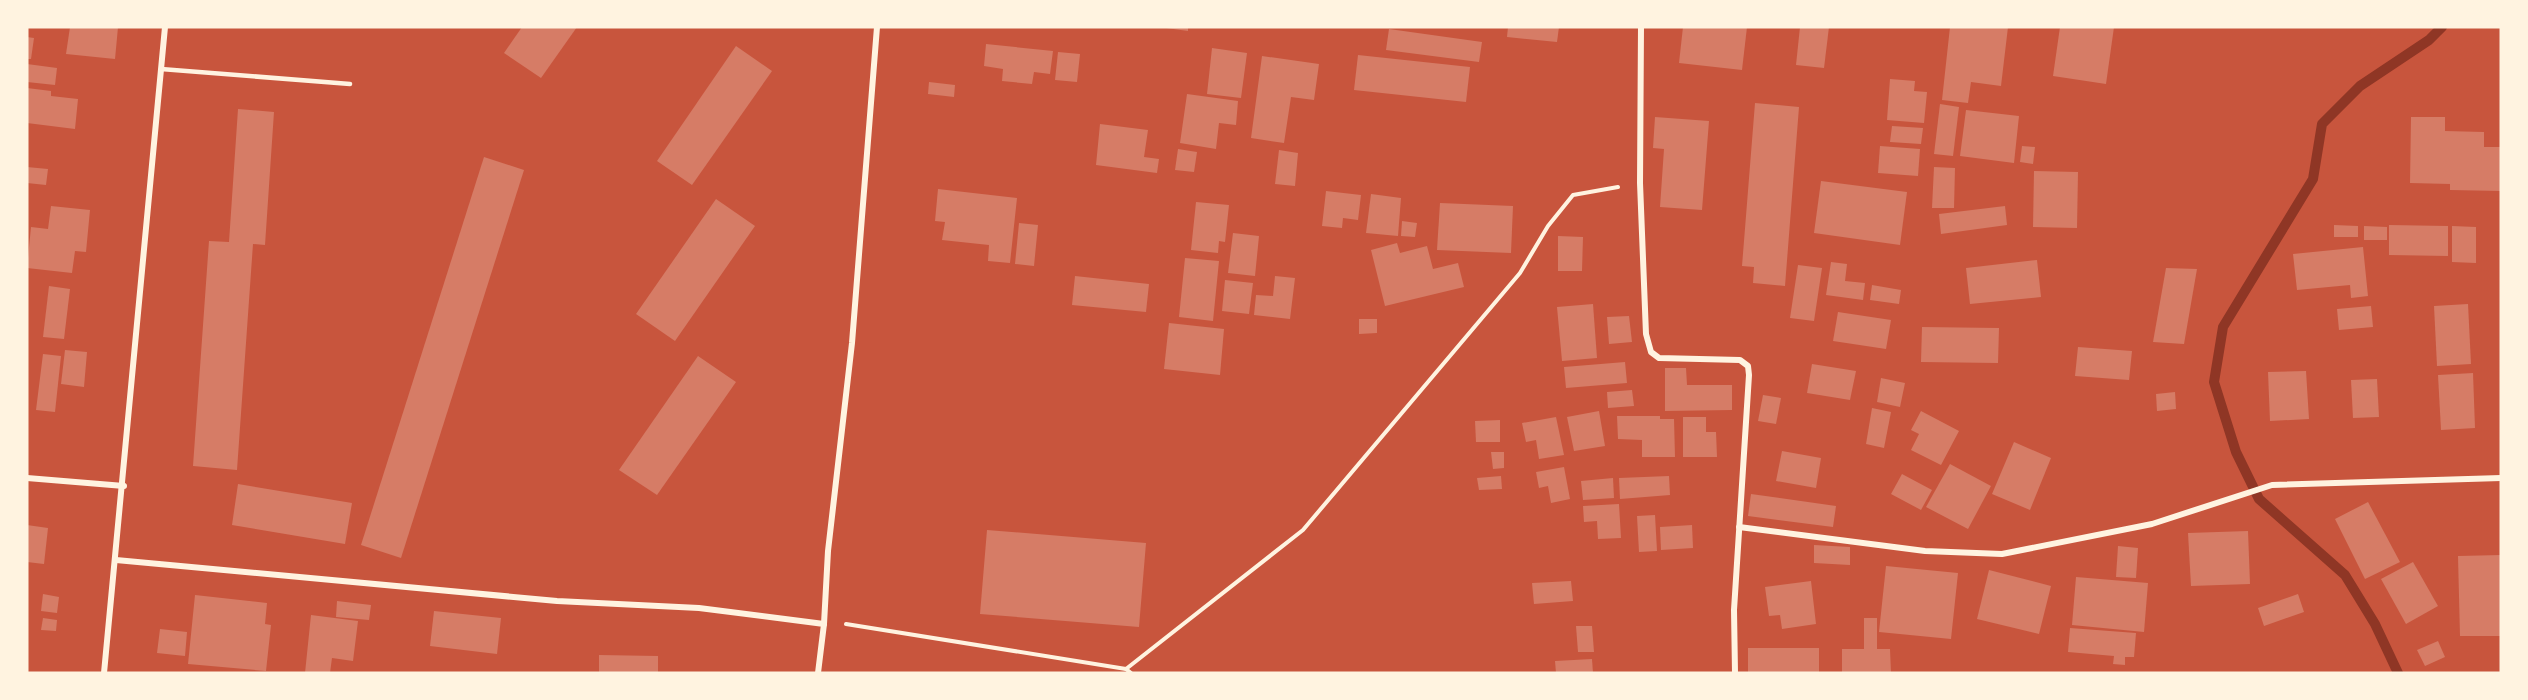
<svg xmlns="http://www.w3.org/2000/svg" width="2528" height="700" viewBox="0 0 2528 700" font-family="Rubik,sans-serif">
  <rect width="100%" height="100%" fill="#c8553d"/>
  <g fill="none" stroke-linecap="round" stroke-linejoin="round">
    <polyline stroke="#8f3625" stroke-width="10" points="2398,673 2375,624 2345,575 2259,499 2236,452 2214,382 2223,327 2313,179 2322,124 2360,86 2429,40 2442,27"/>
  </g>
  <g fill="#d67c66">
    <polygon points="70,27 118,27 115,59 66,54"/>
    <polygon points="522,27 577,27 541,78 504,53"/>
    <polygon points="1159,27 1188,27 1188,31"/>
    <polygon points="1508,27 1559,27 1557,42 1507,37"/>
    <polygon points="1683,27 1747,27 1742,70 1679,63"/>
    <polygon points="1800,27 1829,27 1824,68 1796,65"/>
    <polygon points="1950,27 2008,27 2001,86 1971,82 1968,103 1942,100"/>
    <polygon points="2060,27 2114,27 2106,84 2053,76"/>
    <polygon points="1389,29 1482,42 1479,62 1386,50"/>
    <polygon points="27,37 34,38 31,59 27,59"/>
    <polygon points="986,44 1053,51 1050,74 1034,72 1032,84 1002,81 1003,69 984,66"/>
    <polygon points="736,46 772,71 692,185 657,161"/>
    <polygon points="1212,48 1247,53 1241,98 1207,94"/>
    <polygon points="1058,52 1080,54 1077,82 1055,80"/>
    <polygon points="1358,55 1470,67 1466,102 1354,90"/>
    <polygon points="1262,56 1319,64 1314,100 1291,97 1284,143 1251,138"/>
    <polygon points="27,64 57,68 55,85 27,82"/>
    <polygon points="1890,79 1915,81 1914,91 1927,92 1924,123 1887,120"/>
    <polygon points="929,82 955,85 954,97 928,94"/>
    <polygon points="27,88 51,91 51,96 78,99 75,129 27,123"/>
    <polygon points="1187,94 1238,101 1236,125 1219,123 1216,149 1180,143"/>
    <polygon points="1755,103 1799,107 1785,286 1753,283 1754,267 1742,266"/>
    <polygon points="1940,104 1959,107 1953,156 1934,154"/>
    <polygon points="238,109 274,112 265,245 253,244 237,470 193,466 209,241 229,242"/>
    <polygon points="1966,110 2019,116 2014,163 1960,156"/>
    <polygon points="1655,117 1709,121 1702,210 1660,207 1664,149 1653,148"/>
    <polygon points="2411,117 2445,117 2445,131 2484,132 2484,147 2501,147 2501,191 2450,190 2450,184 2410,183"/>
    <polygon points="1100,124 1148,130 1144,157 1159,159 1157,173 1096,165"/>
    <polygon points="1892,126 1923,128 1921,144 1890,142"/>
    <polygon points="1880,146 1920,149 1918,176 1878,173"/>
    <polygon points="2022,146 2035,147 2033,164 2020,162"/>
    <polygon points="1178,149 1197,152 1194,172 1175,170"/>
    <polygon points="1279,150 1298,153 1295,186 1275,184"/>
    <polygon points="484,157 524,170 401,558 361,545"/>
    <polygon points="27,167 48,169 46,185 27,183"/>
    <polygon points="1934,167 1955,168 1954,208 1932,208"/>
    <polygon points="2034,171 2078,172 2077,228 2033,227"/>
    <polygon points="1821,181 1907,192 1900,245 1814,233"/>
    <polygon points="938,189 1017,198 1010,263 988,261 989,245 942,240 945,222 935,221"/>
    <polygon points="1326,191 1361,195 1358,220 1343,218 1342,228 1322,226"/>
    <polygon points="1371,194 1401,198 1398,236 1366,233"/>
    <polygon points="716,199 755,226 675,341 636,314"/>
    <polygon points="1196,202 1229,205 1225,242 1219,241 1218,253 1191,250"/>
    <polygon points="1440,203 1513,206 1511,253 1437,250"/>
    <polygon points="51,206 90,210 86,252 75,251 72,273 27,268 31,227 48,229"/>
    <polygon points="2005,206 2007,225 1941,234 1939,214"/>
    <polygon points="1402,221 1417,223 1415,237 1401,236"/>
    <polygon points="1019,223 1038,225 1034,266 1015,264"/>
    <polygon points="2334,225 2358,226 2358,237 2334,237"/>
    <polygon points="2389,225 2448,226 2448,256 2389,255"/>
    <polygon points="2364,226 2387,227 2387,240 2364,240"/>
    <polygon points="2452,226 2476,227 2476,263 2452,262"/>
    <polygon points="1233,233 1259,236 1255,276 1228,273"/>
    <polygon points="1558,236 1583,237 1582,271 1558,271"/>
    <polygon points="1397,243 1400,253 1427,246 1433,269 1458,263 1464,287 1385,306 1371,250"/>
    <polygon points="2363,247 2368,296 2351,298 2350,285 2297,290 2293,254"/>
    <polygon points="1185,258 1219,261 1213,321 1179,317"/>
    <polygon points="2037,260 2041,297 1970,304 1966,268"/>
    <polygon points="1831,262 1847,264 1845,281 1865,283 1863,300 1826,295"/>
    <polygon points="1798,265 1822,268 1814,321 1790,318"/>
    <polygon points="2166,268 2197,269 2184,344 2153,342"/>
    <polygon points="1075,276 1149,284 1146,312 1072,305"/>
    <polygon points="1275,276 1295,278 1290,319 1254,315 1256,295 1273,296"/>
    <polygon points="1225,280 1253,283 1249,314 1222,311"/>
    <polygon points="1872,285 1901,290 1899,304 1870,300"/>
    <polygon points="49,286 70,289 64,339 43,337"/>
    <polygon points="1593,304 1597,358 1562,361 1557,307"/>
    <polygon points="2468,304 2471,364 2437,366 2434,306"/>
    <polygon points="2371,306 2373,327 2339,330 2337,309"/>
    <polygon points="1838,312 1891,320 1886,349 1833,341"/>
    <polygon points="1629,316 1632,342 1609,344 1607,317"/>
    <polygon points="1359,319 1377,319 1377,333 1359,334"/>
    <polygon points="1169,323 1224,329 1220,375 1164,369"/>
    <polygon points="1922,327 1999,328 1998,363 1921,362"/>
    <polygon points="2078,347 2132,351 2129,380 2075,376"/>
    <polygon points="65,350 87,352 84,387 61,384"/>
    <polygon points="43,354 61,356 55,412 36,410"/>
    <polygon points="698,356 736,382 657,495 619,470"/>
    <polygon points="1625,362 1627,383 1566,388 1564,367"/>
    <polygon points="1812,364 1856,371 1850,400 1807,393"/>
    <polygon points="1665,368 1686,368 1687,385 1732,385 1732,410 1665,411"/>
    <polygon points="2306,371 2309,419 2270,421 2268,372"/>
    <polygon points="2473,373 2475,428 2441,430 2438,375"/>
    <polygon points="1881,378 1905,383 1900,407 1877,402"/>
    <polygon points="2377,379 2379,417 2353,418 2351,380"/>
    <polygon points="1632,390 1634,406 1608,408 1607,392"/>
    <polygon points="2175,392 2176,409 2157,411 2156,394"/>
    <polygon points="1763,395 1781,398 1776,424 1758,421"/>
    <polygon points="1872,408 1891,412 1884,448 1866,444"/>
    <polygon points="1599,411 1605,446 1574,451 1567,417"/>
    <polygon points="1921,411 1959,431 1941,465 1911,450 1919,434 1911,430"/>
    <polygon points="1617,416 1660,416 1660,419 1674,419 1675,457 1642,457 1642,440 1618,439"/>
    <polygon points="1556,417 1564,455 1539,459 1536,440 1526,442 1522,423"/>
    <polygon points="1683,417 1706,417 1706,432 1716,432 1717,457 1683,457"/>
    <polygon points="1500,420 1500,442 1476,442 1475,421"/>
    <polygon points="2014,442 2051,458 2030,510 1992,494"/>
    <polygon points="1782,451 1821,458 1816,488 1776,481"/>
    <polygon points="1491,452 1504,452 1504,468 1493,469"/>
    <polygon points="1950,464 1991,486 1968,529 1926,507"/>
    <polygon points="1564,467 1570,499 1551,503 1548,486 1539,488 1536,472"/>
    <polygon points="1902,474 1932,490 1921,510 1891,494"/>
    <polygon points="1501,476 1502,489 1479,490 1477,478"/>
    <polygon points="1669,476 1670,495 1620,499 1619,478"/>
    <polygon points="1613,478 1614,498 1583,500 1581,481"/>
    <polygon points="238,484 352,503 345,544 232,525"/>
    <polygon points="1751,494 1836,506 1833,527 1748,516"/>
    <polygon points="2368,502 2400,562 2365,579 2335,519"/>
    <polygon points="1619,504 1621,538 1598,539 1597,521 1584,522 1583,506"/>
    <polygon points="1655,515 1657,551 1639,552 1637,516"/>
    <polygon points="27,525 48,528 44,564 27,562"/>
    <polygon points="1692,525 1693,548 1661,550 1660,527"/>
    <polygon points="987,530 1146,543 1139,627 980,614"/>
    <polygon points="2248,531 2250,584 2191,586 2188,533"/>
    <polygon points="1814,545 1850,547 1850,565 1814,563"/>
    <polygon points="2118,546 2138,548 2136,578 2116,577"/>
    <polygon points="2501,555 2501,636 2460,636 2458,556"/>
    <polygon points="2413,562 2438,606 2406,624 2381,579"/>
    <polygon points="1886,566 1958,573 1951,639 1879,632"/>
    <polygon points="1989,570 2051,586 2039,634 1977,619"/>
    <polygon points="2076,577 2148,583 2144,632 2072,625"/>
    <polygon points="1571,581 1573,601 1534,604 1532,583"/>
    <polygon points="1811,581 1816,624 1782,629 1780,615 1769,616 1765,587"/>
    <polygon points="43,594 59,597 57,613 41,611"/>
    <polygon points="2298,594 2304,612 2264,626 2258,608"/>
    <polygon points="195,595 267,603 265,624 271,625 266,671 188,664"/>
    <polygon points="337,601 371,605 369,620 336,617"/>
    <polygon points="434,611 501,618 497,654 430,646"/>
    <polygon points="311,615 358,621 353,661 332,658 330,673 305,673"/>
    <polygon points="43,618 57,620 56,631 41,630"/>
    <polygon points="1864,618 1877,618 1877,649 1890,649 1891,673 1842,673 1842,649 1864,649"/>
    <polygon points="1576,626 1592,626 1594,652 1578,652"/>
    <polygon points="2070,628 2136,633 2134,657 2125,657 2125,665 2113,664 2114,656 2068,652"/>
    <polygon points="160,629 187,632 185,656 157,653"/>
    <polygon points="2438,641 2445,657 2425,666 2417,650"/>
    <rect x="1748" y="648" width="71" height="25"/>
    <polygon points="599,655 658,656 658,673 599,673"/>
    <polygon points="1592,659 1593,673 1556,673 1555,661"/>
  </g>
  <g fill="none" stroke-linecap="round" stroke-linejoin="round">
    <g stroke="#fff3e0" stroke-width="4">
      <polyline points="846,624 1126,669 1303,530 1520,273 1548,226 1573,195 1618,187"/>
      <polyline points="1126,669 1131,673"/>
    </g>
    <polyline stroke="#fff3e0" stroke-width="4.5" points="161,69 350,84"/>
    <g stroke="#fff3e0" stroke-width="6">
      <polyline points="1641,27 1640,183 1646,334 1651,352 1659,358 1740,360 1748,366 1749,375 1734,610 1735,673"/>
      <polyline points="27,478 124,486"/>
      <polyline points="1739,527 1925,551 2002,554 2152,524 2272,485 2501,478"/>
      <polyline points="116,560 557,601 699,608 824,624 818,673"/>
      <polyline points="824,624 828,551 852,343 877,27"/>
      <polyline points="104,673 165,27"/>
    </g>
  </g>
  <rect width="2528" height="700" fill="none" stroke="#fff3e0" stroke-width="57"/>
</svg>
